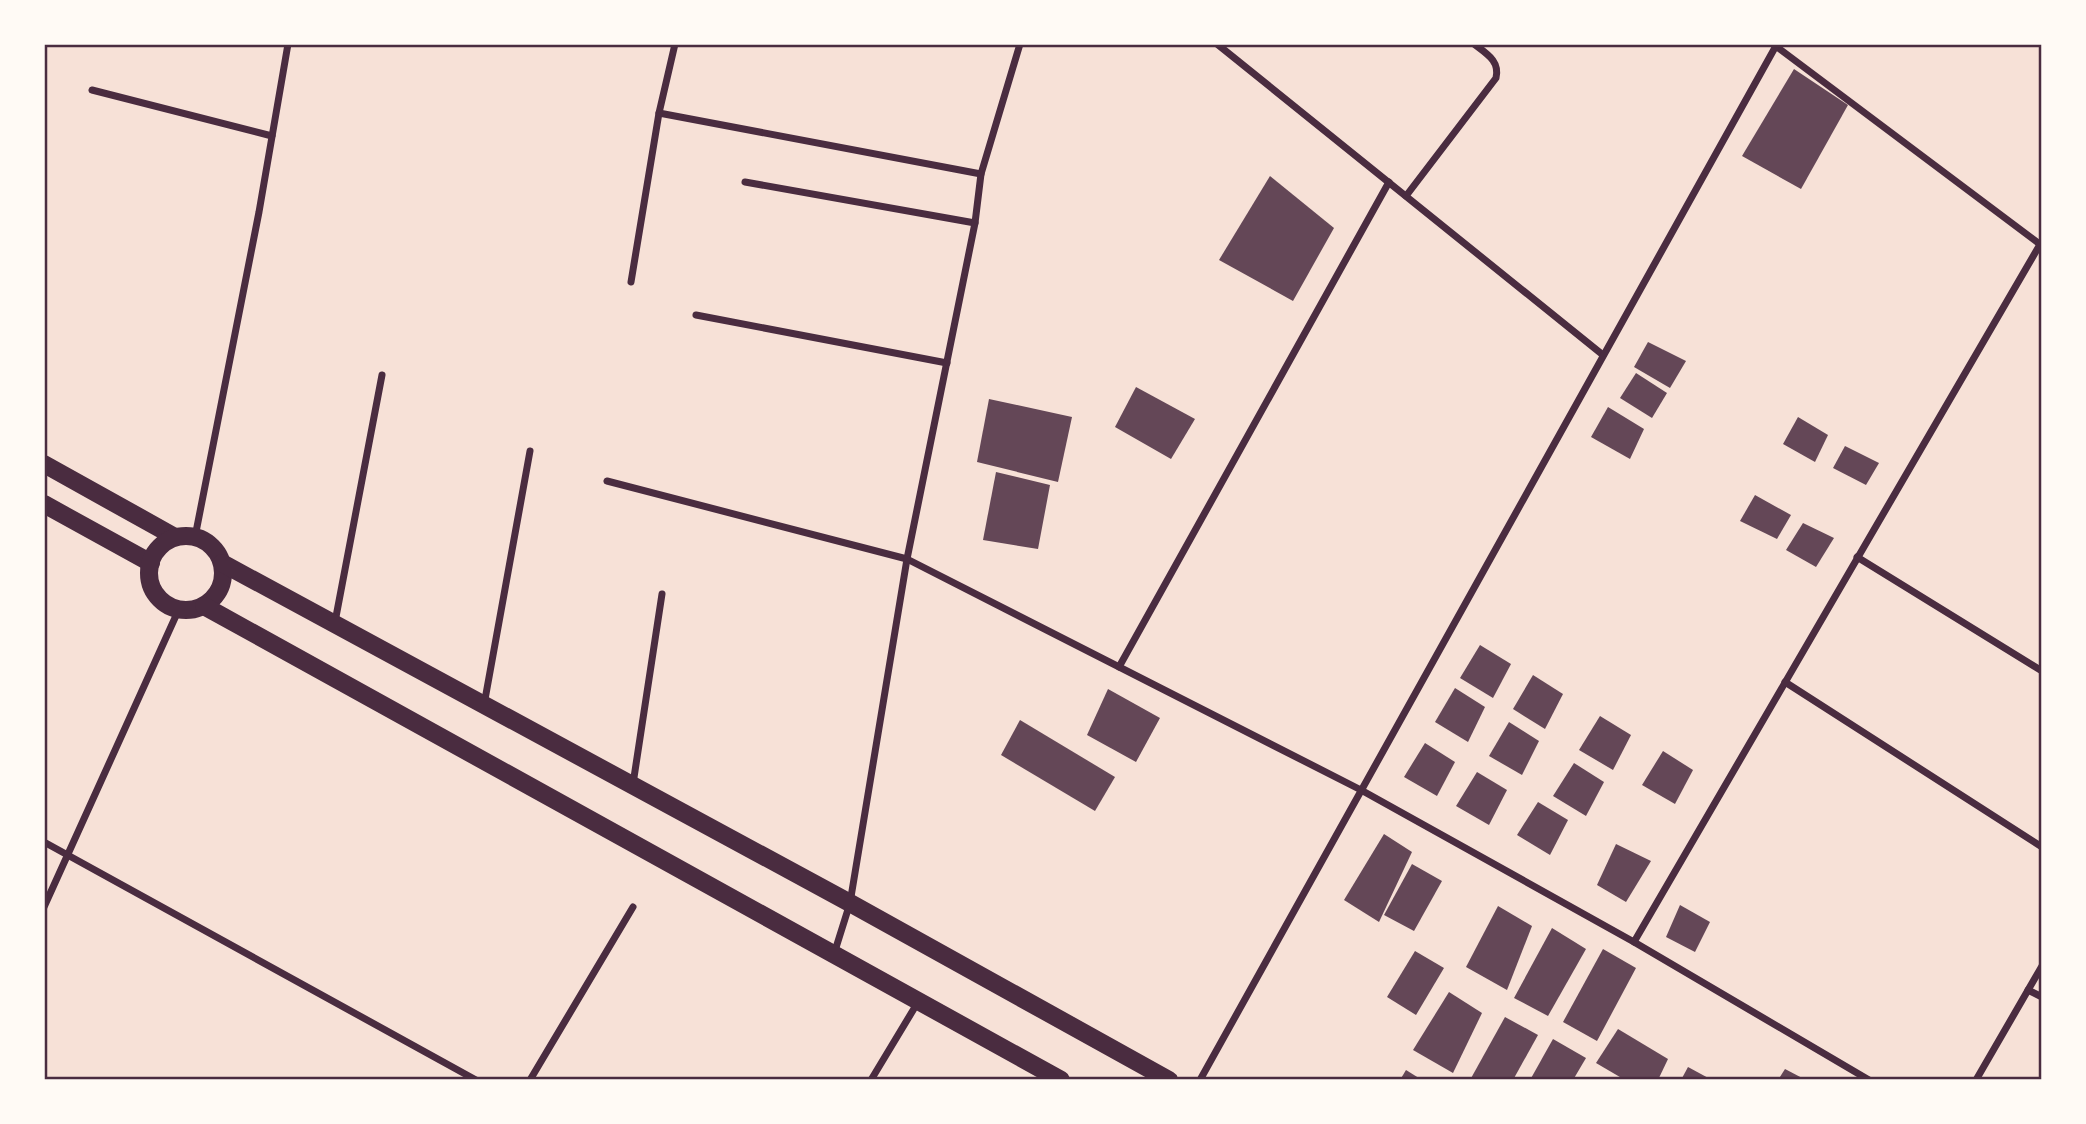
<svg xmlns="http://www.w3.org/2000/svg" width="2086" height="1124" viewBox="0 0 2086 1124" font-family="Jost,sans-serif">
  <rect width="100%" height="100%" fill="#f7e1d7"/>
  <g fill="#644757">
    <polygon points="1794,69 1848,105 1801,189 1742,156"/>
    <polygon points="1270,176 1334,228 1293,301 1219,260"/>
    <polygon points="1648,342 1686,361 1670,388 1634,367"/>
    <polygon points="1636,373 1667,393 1652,418 1620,398"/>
    <polygon points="1136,387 1195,419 1171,459 1115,427"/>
    <polygon points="989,399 1072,417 1058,482 977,462"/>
    <polygon points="1608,407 1644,429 1630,459 1591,437"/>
    <polygon points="1798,417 1828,435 1815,462 1783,444"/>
    <polygon points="1845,446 1879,463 1866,485 1833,468"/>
    <polygon points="996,472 1050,485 1038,549 983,540"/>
    <polygon points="1755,495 1791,515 1777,539 1740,521"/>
    <polygon points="1803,523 1834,538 1816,567 1786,550"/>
    <polygon points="1480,645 1511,664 1493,698 1460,678"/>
    <polygon points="1533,675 1563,694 1545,729 1513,709"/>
    <polygon points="1455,688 1485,707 1468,742 1435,722"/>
    <polygon points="1108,689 1160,718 1136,762 1087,735"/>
    <polygon points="1600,716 1631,735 1613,770 1579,750"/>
    <polygon points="1020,720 1115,777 1095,811 1001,755"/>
    <polygon points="1509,722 1539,741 1522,775 1489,756"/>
    <polygon points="1425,743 1455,762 1437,796 1404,777"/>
    <polygon points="1663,751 1693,770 1675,804 1642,785"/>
    <polygon points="1574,763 1604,782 1586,816 1553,796"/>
    <polygon points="1477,772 1507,790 1489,825 1456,806"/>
    <polygon points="1538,802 1568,820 1550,855 1517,835"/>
    <polygon points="1384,834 1412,852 1379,922 1344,900"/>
    <polygon points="1616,844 1651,861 1626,902 1597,885"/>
    <polygon points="1412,864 1442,881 1414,931 1384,915"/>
    <polygon points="1680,905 1710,922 1695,952 1666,937"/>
    <polygon points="1498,906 1532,926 1507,990 1466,967"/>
    <polygon points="1552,928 1586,949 1548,1016 1514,998"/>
    <polygon points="1603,949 1636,968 1597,1041 1563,1022"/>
    <polygon points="1415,951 1444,968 1416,1015 1387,997"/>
    <polygon points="1449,992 1482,1013 1453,1073 1413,1050"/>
    <polygon points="1505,1017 1538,1035 1513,1080 1470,1080"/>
    <polygon points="1618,1029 1668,1059 1658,1080 1625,1080 1596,1063"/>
    <polygon points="1553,1039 1586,1058 1573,1080 1530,1080"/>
    <polygon points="1688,1067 1712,1080 1681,1080"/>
    <polygon points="1785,1069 1806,1080 1778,1080"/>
    <polygon points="1406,1070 1422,1080 1400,1080"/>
  </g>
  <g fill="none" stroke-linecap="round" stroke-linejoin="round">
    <g stroke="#4a2c40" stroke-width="7">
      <polyline points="1217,44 1603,355"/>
      <polyline points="1773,44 2041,245"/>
      <polyline points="92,90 272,136"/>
      <polyline points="659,113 981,174"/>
      <polyline points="745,182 975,223"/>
      <path d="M1406,196L1496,78C1500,61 1487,54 1474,44"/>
      <polyline points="631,282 659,113 675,44"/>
      <polyline points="696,315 947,363"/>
      <polyline points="607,481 907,559 1361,790 1634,942 2042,241"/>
      <polyline points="195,537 259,212 288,44"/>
      <polyline points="1857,557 2042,671"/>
      <polyline points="335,622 382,375"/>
      <polyline points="1119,667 1389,182"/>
      <polyline points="1785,682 2042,847"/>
      <polyline points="484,705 530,451"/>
      <polyline points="633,784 662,594"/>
      <polyline points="44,842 476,1080"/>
      <polyline points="44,907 179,609"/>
      <polyline points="1634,942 1869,1080"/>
      <polyline points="834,954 850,903 907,559 975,223 981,174 1020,44"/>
      <polyline points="2028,990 2042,997"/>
      <polyline points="530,1080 633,907"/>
      <polyline points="871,1080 918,1002"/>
      <polyline points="1200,1080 1777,44"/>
      <polyline points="1976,1080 2042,966"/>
    </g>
    <g stroke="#4a2c40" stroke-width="18">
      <polyline points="44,464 175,537"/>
      <polyline points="44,504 151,563"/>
      <circle cx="186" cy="573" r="37"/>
      <polyline points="222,563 850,903 1169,1080"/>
      <polyline points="204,606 1061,1080"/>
    </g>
  </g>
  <rect width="2086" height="1124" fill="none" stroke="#fffaf5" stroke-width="91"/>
  <rect x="46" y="46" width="1994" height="1032" fill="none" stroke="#4a2c40" stroke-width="2.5"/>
</svg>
